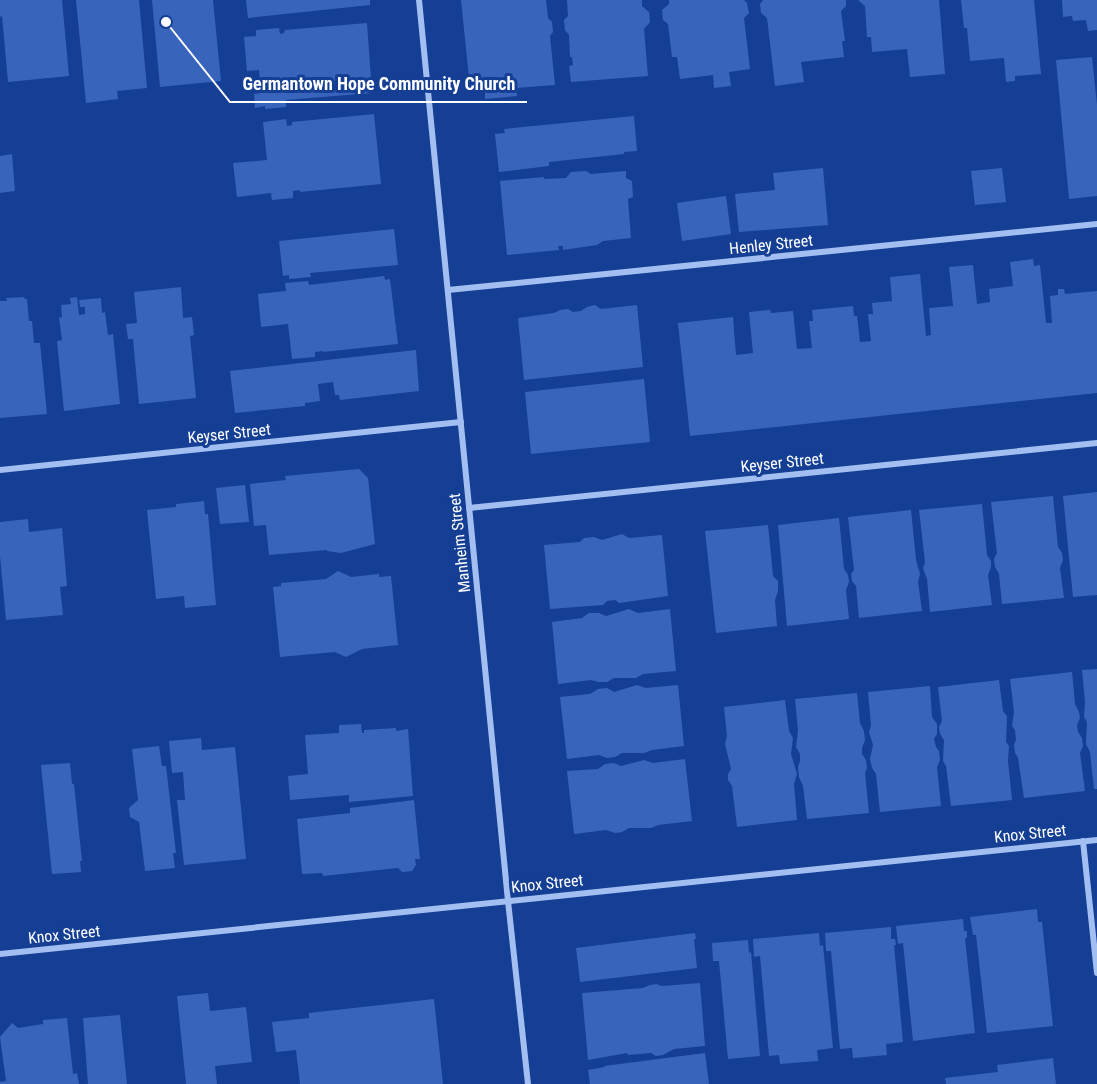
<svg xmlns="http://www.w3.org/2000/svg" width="1097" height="1084" viewBox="0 0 1097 1084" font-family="'Roboto Condensed',sans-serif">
  <rect width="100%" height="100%" fill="#143f94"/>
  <g fill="#3865bb">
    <polygon points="0,0 62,0 69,76 8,82 2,16 0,17"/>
    <polygon points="76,0 139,0 147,88 117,91 118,99 86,103"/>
    <polygon points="152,0 213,0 221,81 160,87"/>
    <polygon points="246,0 370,0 370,5 248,18"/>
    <polygon points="461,0 546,0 548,18 552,22 553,32 550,36 555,85 516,88 517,96 485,99 485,91 475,91 473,77 469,78"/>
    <polygon points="567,0 642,0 642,6 649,12 650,22 644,29 648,76 571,82 569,66 573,65 572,57 570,57 569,35 565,30 564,20 568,16"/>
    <polygon points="669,0 744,0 747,3 749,13 744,18 750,69 729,72 731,86 714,88 713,75 680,79 677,57 672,57 668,24 663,20 662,10 669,4"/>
    <polygon points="763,0 846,0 846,6 841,11 845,41 842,41 844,57 801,62 804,82 775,86 767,18 761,13 760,4"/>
    <polygon points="858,0 939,0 945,74 910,77 907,49 872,52 871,37 867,37 865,6"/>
    <polygon points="961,0 1034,0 1041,74 1015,76 1015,81 1006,82 1004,58 970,61 967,28 964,28"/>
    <polygon points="1062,0 1097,0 1097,30 1088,31 1086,20 1073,21 1072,16 1063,17"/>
    <polygon points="367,23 372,93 286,100 286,107 265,109 265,106 255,108 254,94 261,93 259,70 247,71 244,37 256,36 256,30 279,28 280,34 284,33 285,30"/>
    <polygon points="1092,57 1097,105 1097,196 1069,199 1056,60"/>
    <polygon points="374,114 381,184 300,192 300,190 293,191 293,198 272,200 271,193 237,197 233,163 267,160 263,122 286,119 287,126 292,125 292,122"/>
    <polygon points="634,116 637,151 624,152 624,154 549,162 549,166 499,172 495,134 505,133 504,129"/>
    <polygon points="12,154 15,191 0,193 0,156"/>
    <polygon points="823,168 828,225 739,232 735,194 775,190 773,173"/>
    <polygon points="1002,168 1006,202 975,205 971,171"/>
    <polygon points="586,171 591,174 626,171 626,178 632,181 633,197 628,199 631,238 603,241 597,245 563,250 563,246 558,246 559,250 507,255 500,181 544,177 544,179 566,178 571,172"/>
    <polygon points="726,196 731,234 682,241 677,203"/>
    <polygon points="394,229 398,265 310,273 311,277 289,279 289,275 283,276 279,241"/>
    <polygon points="1033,259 1034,266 1040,265 1046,323 1052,323 1050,296 1058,295 1058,289 1064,289 1065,294 1097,291 1097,393 690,436 678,323 733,317 736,355 753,353 749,312 770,310 771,313 793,311 797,349 812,348 809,321 813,321 812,310 853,306 854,316 857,316 860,342 871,341 868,314 873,314 872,303 892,301 890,277 920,274 926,336 931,335 929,308 953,306 949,267 973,265 977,304 990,302 989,289 1013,286 1010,262"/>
    <polygon points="384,276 385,280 390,279 398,344 323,352 323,351 315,352 315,357 292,359 288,324 261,327 258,294 286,291 285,283 308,281 309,285"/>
    <polygon points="181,287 183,318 192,317 194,335 190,336 196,398 139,404 133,339 128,339 126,324 137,323 134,292"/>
    <polygon points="25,297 24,299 27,299 29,321 32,321 34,343 40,343 47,414 0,418 0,301 7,301 6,298"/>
    <polygon points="77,297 79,315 85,314 85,307 80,307 79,300 101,298 102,313 105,312 108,335 113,334 120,404 64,411 57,341 62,340 59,318 62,317 61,305 71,304 70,298"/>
    <polygon points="595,305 601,309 637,305 643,367 524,380 518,318 554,313 560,310 568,309 573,312 581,311 587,307"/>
    <polygon points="416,350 419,391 340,400 339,395 335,395 333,382 318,384 320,401 305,403 305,406 235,413 230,371"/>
    <polygon points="644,379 650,442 531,454 525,392"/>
    <polygon points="359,469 368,478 375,544 341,553 327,551 327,550 269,555 266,525 254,526 250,484 286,480 285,476"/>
    <polygon points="245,485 249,522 220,524 216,488"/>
    <polygon points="1097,492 1097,595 1073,597 1063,496"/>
    <polygon points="1053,496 1058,547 1062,553 1063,560 1060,568 1064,598 1002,604 999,574 995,567 994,559 997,553 991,502"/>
    <polygon points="204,501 205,514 208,514 216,605 185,608 184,596 156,599 147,510 176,507 176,504"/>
    <polygon points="982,504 987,555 991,561 991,567 988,575 992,605 930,612 927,579 923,568 925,562 919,510"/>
    <polygon points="911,510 916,560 920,574 918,582 922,611 859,618 856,586 852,581 851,574 854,570 848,517"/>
    <polygon points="839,518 844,569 848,575 849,582 846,590 849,619 787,626 778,525"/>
    <polygon points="28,519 29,532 62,528 67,586 60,587 63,615 6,620 0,556 0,522"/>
    <polygon points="768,525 773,576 778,581 778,591 775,600 777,626 716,633 705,531"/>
    <polygon points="622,534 629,538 662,535 668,596 619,603 615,600 607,601 603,605 550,609 544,545 580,542 584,538 594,537 602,540"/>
    <polygon points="338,571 351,577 379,574 379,577 391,576 398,645 362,649 346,657 335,652 280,657 273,587 281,586 281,583 326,579"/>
    <polygon points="629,609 638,613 670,609 676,671 643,674 636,678 614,678 607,682 599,682 591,680 558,684 552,622 582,618 589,613 599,613 606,616"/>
    <polygon points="1097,669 1097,789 1094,789 1090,752 1086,744 1087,722 1084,717 1085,702 1082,670"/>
    <polygon points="1072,672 1075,704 1079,712 1080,718 1077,725 1078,732 1082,738 1083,746 1080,753 1085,791 1024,798 1018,758 1015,753 1014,745 1016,740 1015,730 1012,726 1014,712 1010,679"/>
    <polygon points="999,680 1003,711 1007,716 1006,742 1009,746 1008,761 1012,800 951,806 946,766 943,761 944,740 940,734 939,727 942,721 938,687"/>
    <polygon points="637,685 646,688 678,685 684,746 652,750 644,753 622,753 615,757 607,758 599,755 567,759 560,697 590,694 598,689 607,688 614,692"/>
    <polygon points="930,686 932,717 937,724 937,734 934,739 936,747 939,751 940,760 937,767 941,806 880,812 876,774 872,768 870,759 873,745 869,732 871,725 868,692"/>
    <polygon points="857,693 860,723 864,731 865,740 862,748 862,754 866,760 867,768 865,773 869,813 807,819 803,786 799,777 798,767 800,761 800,754 796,747 798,731 795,699"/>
    <polygon points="785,700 789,731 793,738 791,754 797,774 794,784 797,820 737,827 732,786 728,780 728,774 731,769 725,744 727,736 724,707"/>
    <polygon points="361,724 362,733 364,733 364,730 396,728 396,731 408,729 413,796 349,802 349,795 290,800 288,776 308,774 305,735 339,733 339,725"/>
    <polygon points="201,738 202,750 235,747 246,859 184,865 177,800 185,800 183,772 172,773 169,741"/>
    <polygon points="159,746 162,766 166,766 176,853 173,853 175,868 145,871 139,822 130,817 129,808 138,800 132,749"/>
    <polygon points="685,759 692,821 658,825 651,828 629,828 622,832 615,833 606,830 574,834 567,771 598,769 605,764 614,763 621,766 644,760 653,763"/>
    <polygon points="70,763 72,784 74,784 82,861 80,861 81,872 52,874 41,765"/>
    <polygon points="414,800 420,859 415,859 416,865 412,871 402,872 398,868 323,876 322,873 302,874 297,819 350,813 350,808"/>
    <polygon points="1037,909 1038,922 1042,922 1053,1026 987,1033 976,935 973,935 970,917"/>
    <polygon points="963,919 964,931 967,931 967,938 965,938 975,1033 913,1041 903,943 898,944 896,926"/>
    <polygon points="891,927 891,939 895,939 896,945 894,945 903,1042 886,1044 887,1055 853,1058 852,1048 840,1049 831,951 826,951 825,933"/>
    <polygon points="695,933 696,939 694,939 697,968 580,982 576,948"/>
    <polygon points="819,933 820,946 823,945 833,1048 817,1050 818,1061 780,1064 779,1055 769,1056 760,956 754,957 753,939"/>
    <polygon points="748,940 749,953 751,952 760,1056 728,1059 719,961 713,961 712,943"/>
    <polygon points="700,983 705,1046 674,1049 663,1055 656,1056 651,1053 628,1055 627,1053 588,1060 582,993 643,988 650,985 656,984 662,986"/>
    <polygon points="208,993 210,1011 246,1007 252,1062 215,1066 217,1084 186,1084 177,996"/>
    <polygon points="434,999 443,1084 300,1084 296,1050 276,1052 272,1022 309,1018 309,1013"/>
    <polygon points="120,1015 127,1084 88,1084 83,1018"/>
    <polygon points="67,1018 73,1074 77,1073 79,1084 0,1084 0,1082 6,1081 0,1037 12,1023 18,1028 43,1024 43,1020"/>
    <polygon points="705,1053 709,1084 590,1084 588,1070 605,1067 604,1066"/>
    <polygon points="1053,1058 1056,1084 946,1084 945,1078 998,1072 997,1065"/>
  </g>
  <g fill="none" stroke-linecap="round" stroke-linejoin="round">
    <g stroke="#a3bff2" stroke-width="6">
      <polyline points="419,0 508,901 528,1084"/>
      <polyline points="448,290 1097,224"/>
      <polyline points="0,470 461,422"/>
      <polyline points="469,508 1097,443"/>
      <polyline points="1083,841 1097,973"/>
      <polyline points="0,954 1097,840"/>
    </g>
  </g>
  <g text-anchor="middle" stroke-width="6" stroke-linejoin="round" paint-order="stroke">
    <g font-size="16" fill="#fff" stroke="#143f94">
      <text transform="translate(771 244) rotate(-6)" y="6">Henley Street</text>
      <text transform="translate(229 433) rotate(-6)" y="6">Keyser Street</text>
      <text transform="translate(782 462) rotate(-6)" y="6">Keyser Street</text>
      <text transform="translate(459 543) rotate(-96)" y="6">Manheim Street</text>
      <text transform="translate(1030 833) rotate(-6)" y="6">Knox Street</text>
      <text transform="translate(547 883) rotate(-6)" y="6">Knox Street</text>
      <text transform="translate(64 934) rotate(-6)" y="6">Knox Street</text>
    </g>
  </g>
  <path fill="none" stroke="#fff" stroke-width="2" d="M166 22L230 102H527"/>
  <circle fill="#fff" stroke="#143f94" stroke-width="2" cx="166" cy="22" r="6"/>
  <g font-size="18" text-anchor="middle" font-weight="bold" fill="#fff" stroke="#143f94" stroke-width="6" stroke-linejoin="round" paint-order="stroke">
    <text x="379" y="90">Germantown Hope Community Church</text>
  </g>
</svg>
